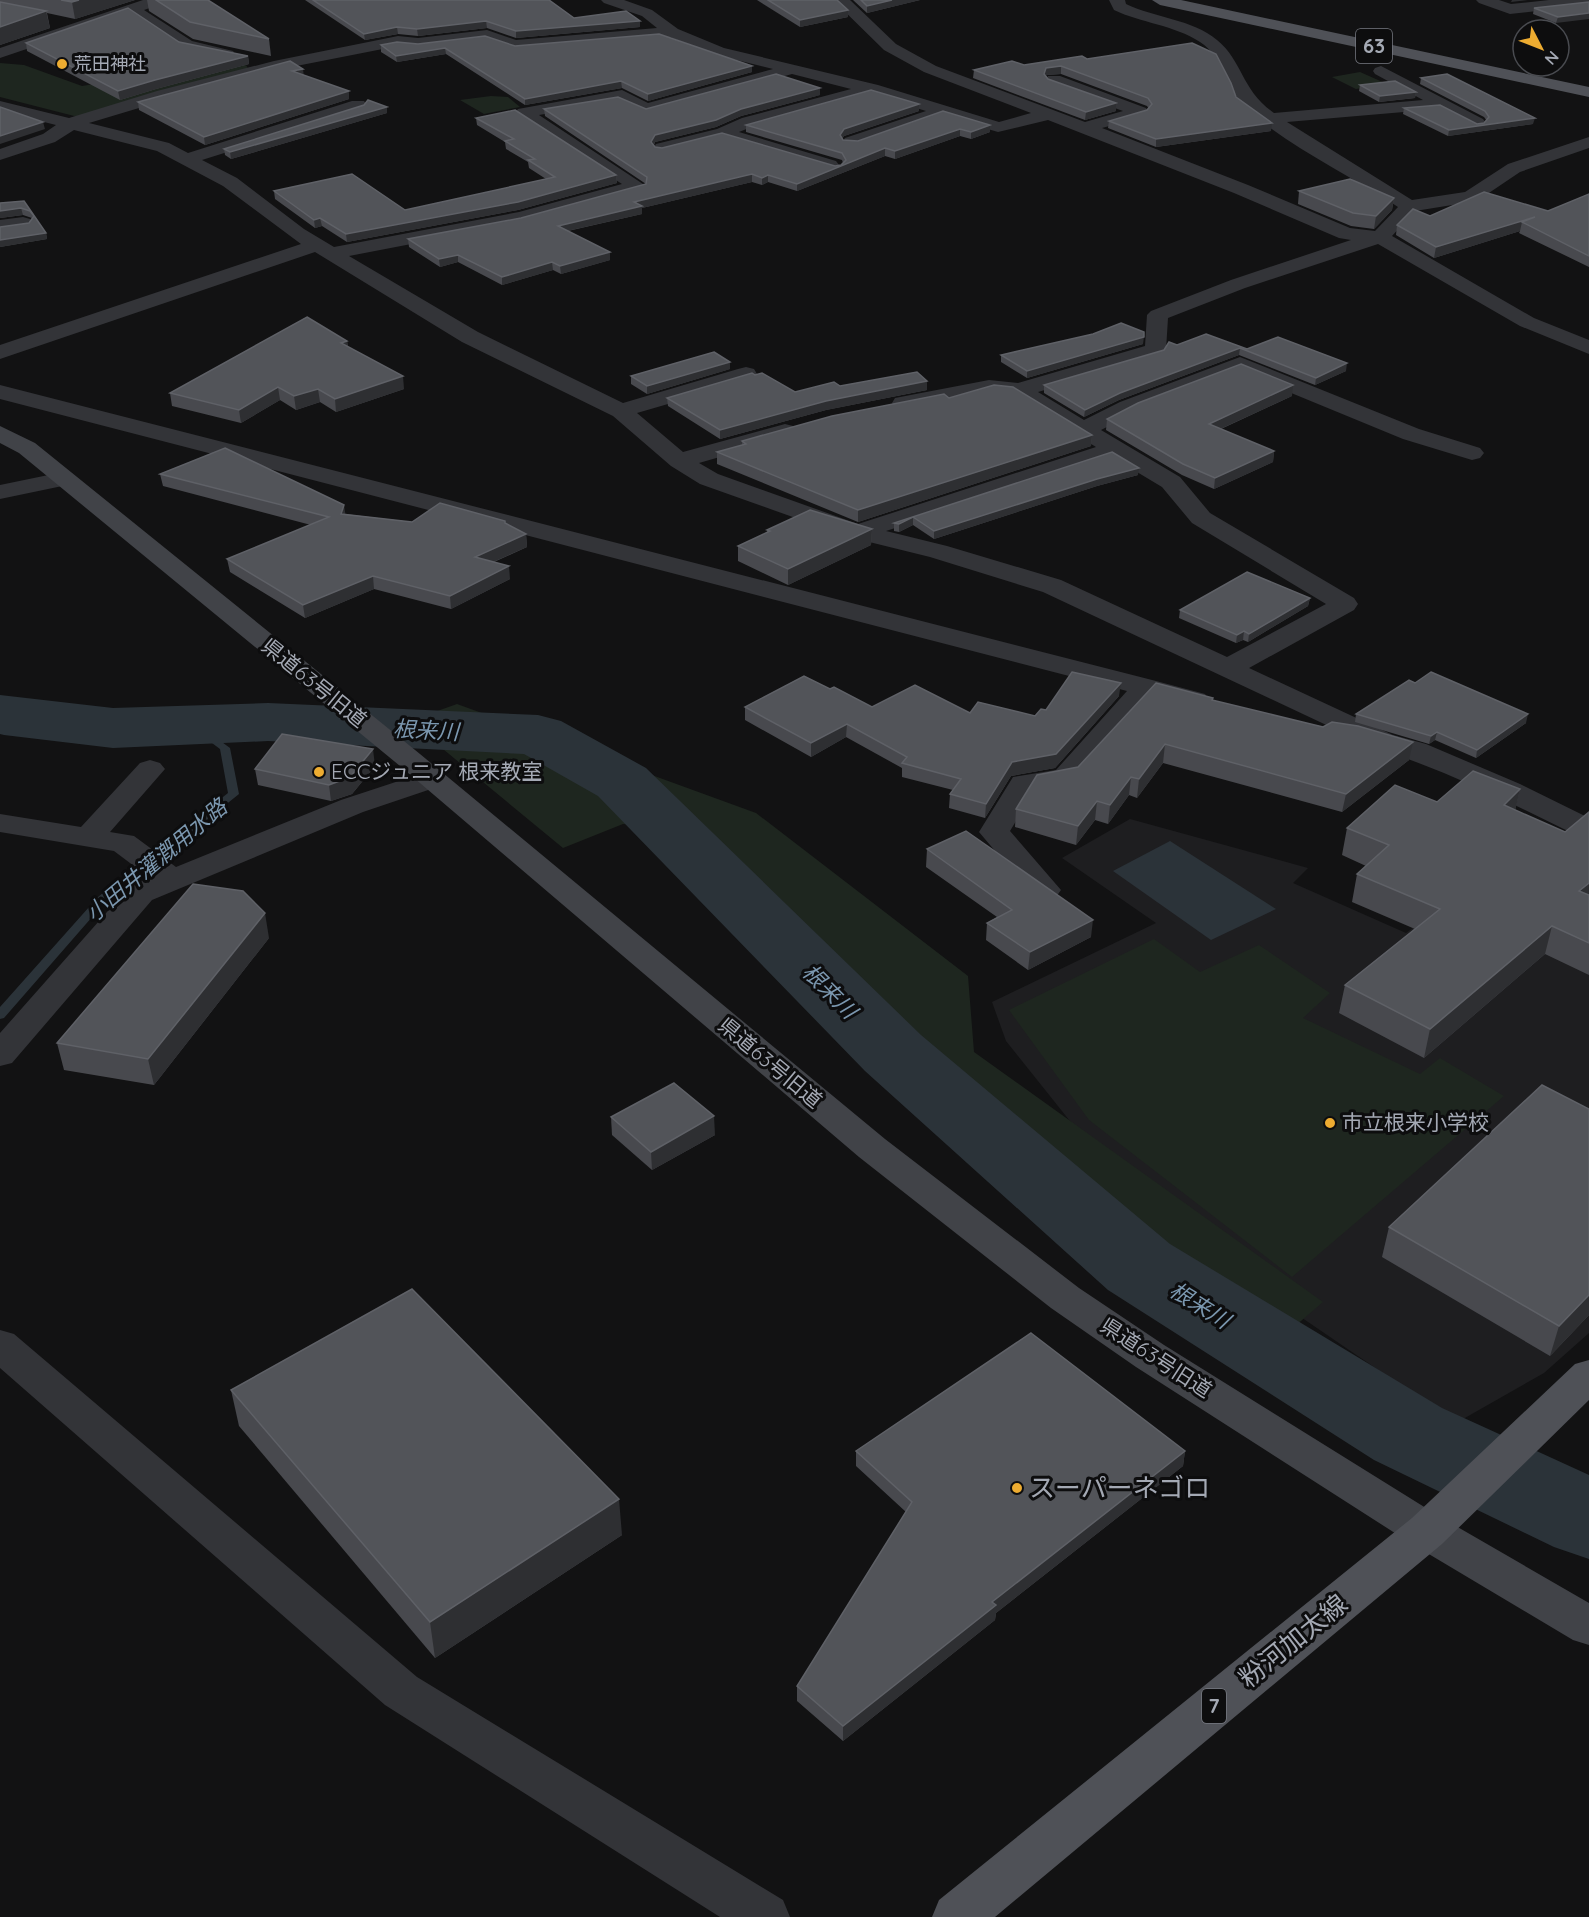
<svg xmlns="http://www.w3.org/2000/svg" width="1589" height="1917" viewBox="0 0 1589 1917" font-family="Quicksand,'Noto Sans JP',sans-serif">
  <rect width="100%" height="100%" fill="#121213"/>
  <polygon fill="#1e1e20" points="1130,819 1308,868 1293,883 1406,933 1550,825 1589,843 1589,1333 1544,1373 1456,1423 1137,1205 1006,1041 992,1002 1156,923 1062,858"/>
  <g fill="#1e261f">
    <polygon points="243,60 256,82 82,118 0,97 0,63 24,65 82,86"/>
    <polygon points="1360,72 1387,84 1356,89 1332,77"/>
    <polygon points="491,96 508,97 520,107 484,114 460,100"/>
    <polygon points="457,704 756,813 968,976 974,1052 1323,1302 1280,1339 1122,1238 899,1034 774,897 700,830 623,824 563,848 409,721"/>
    <polygon points="1154,939 1200,972 1259,945 1330,993 1303,1018 1420,1074 1440,1058 1504,1096 1292,1277 1089,1120 1009,1010"/>
  </g>
  <polygon fill="#2b3339" points="1170,841 1276,909 1211,940 1113,871"/>
  <g fill="none" stroke-linecap="round" stroke-linejoin="round">
    <polygon fill="#2b3339" fill-rule="evenodd" points="196,723 230,748 239,794 106,901 4,1018 0,1019 0,1007 98,897 228,793 220,749 192,728 191,726"/>
    <polygon fill="#2b3339" fill-rule="evenodd" points="0,695 113,708 268,703 538,715 561,721 646,768 921,1035 1170,1244 1442,1408 1589,1475 1589,1559 1554,1547 1374,1460 1108,1290 865,1071 598,796 524,754 268,741 113,748 4,735 0,734"/>
    <g fill="#333438" fill-rule="evenodd">
      <polygon points="143,0 167,0 164,3 144,10 192,41 233,51 235,54 227,59 181,48 130,14 0,58 0,48"/>
      <path d="M601,0H624L652,10L678,29L724,48L878,85L999,122L1031,113L924,72L884,50L833,0H850L896,44L936,66L1085,122L1123,111L1048,84L1046,80L1048,76H1060L1146,108L1149,112L1146,116L1102,128L1248,185L1350,228L1375,231L1398,207C1349,174 1291,149 1247,109C1226,90 1224,57 1200,42C1174,25 1141,23 1114,10L1109,0H1125L1126,4C1155,18 1192,19 1217,40C1243,61 1241,90 1274,113L1423,100L1375,74L1373,71L1375,68L1381,66L1483,119L1486,123L1483,127L1477,128L1439,109L1287,122L1412,200L1465,192L1508,164L1589,137V148L1520,172L1477,201L1415,211L1392,236L1534,318L1589,340V354L1520,326L1378,244L1245,288L1168,318L1166,350L1163,355L1038,392L1084,420L1120,402L1240,357L1419,429L1480,448L1484,453L1480,458L1472,460L1403,439L1240,372L1136,412L1101,430L1180,477L1210,513L1354,598L1358,604L1354,610L1249,668L1393,735L1426,744L1520,784L1589,818V839L1578,836C1507,801 1436,765 1359,743L1356,739L1043,592L930,557L849,537L700,484L671,466L613,416L462,342L315,252L0,359V345L301,244L223,186L157,151L74,130L55,142L0,160V149L43,134L56,125L0,111V101L69,118L157,91L274,61L398,36L418,38L487,30L516,40L657,28L642,16L604,3ZM670,37L712,54L773,69L648,103L622,90L518,109L515,113L518,117L622,184L519,212L334,247L304,229L237,178L202,160L364,109L367,105L364,101H352L188,153L169,143L89,123L169,99L281,69L398,46L418,48L486,40L515,50ZM792,74L851,89L742,118L717,129L656,144L653,148L656,152L662,153L722,138L830,170L836,169L839,165L836,161L739,132L754,126L871,94L926,111L845,138L842,142L845,146H857L943,116L998,132L1048,120L1234,193L1339,238L1351,240L1231,280L1151,311L1147,315L1145,346L1018,383L989,380L895,398L892,403L895,408L903,410L989,394L1013,396L1096,447L858,524L718,474L699,463L793,436L797,431L793,426L785,424L683,452L637,413L754,379L757,374L754,369L746,367L738,369L623,403L478,332L349,256L521,223L644,190L646,186L539,115L619,101L646,114ZM1112,457L1162,487L1192,523L1326,604L1227,657L1061,580L947,546L886,531Z"/>
      <polygon points="1476,0 1499,0 1511,4 1549,0 1589,0 1589,5 1510,14 1479,3"/>
      <polygon points="23,217 30,219 33,223 30,227 0,232 0,220"/>
      <polygon points="0,385 1156,681 1205,694 1209,700 1205,706 1195,708 1152,697 1075,784 1034,791 1010,831 1061,890 1056,897 1045,900 1034,897 979,832 1013,777 1056,770 1127,691 0,399"/>
      <polygon points="63,472 72,474 75,479 72,484 0,499 0,485"/>
      <polygon points="150,760 160,763 165,769 110,832 134,836 176,867 341,800 423,773 433,770 443,773 448,779 443,785 363,812 152,900 12,1063 0,1066 0,1033 130,886 150,878 114,851 0,832 0,814 81,827 140,763"/>
      <polygon points="0,1330 14,1334 417,1677 783,1900 790,1917 720,1917 385,1705 0,1368"/>
    </g>
    <polygon fill="#414348" fill-rule="evenodd" points="0,426 35,443 420,754 885,1139 1079,1288 1164,1345 1442,1518 1589,1603 1589,1645 1573,1640 1412,1544 1136,1367 1051,1308 859,1157 400,766 19,453 0,443"/>
    <g fill="#4f5157" fill-rule="evenodd">
      <polygon points="1152,0 1181,0 1589,87 1589,97 1160,5"/>
      <polygon points="1589,1360 1589,1400 1442,1544 995,1917 932,1917 939,1900 1412,1518 1575,1364"/>
    </g>
  </g>
  <g fill="#48494e">
    <polygon points="0,0 135,0 75,19 47,13 50,28 0,45"/>
    <polygon points="147,0 208,0 269,39 271,56 193,39 149,11"/>
    <polygon points="305,0 549,0 574,18 640,27 516,38 487,28 418,36 398,34 365,40"/>
    <polygon points="757,0 837,0 848,10 848,17 800,27"/>
    <polygon points="853,0 920,0 867,13"/>
    <polygon points="1589,2 1556,23 1533,14 1534,8"/>
    <polygon points="179,42 248,56 249,64 156,89 120,100 27,51 26,43"/>
    <polygon points="418,44 752,66 752,72 648,101 622,88 525,105 446,54 397,62 381,52 381,45"/>
    <polygon points="1087,59 1236,97 1271,131 1156,147 1108,128 1109,121 1147,110 1149,109 1147,106 1061,74 1046,75 1048,79 1116,111 1085,120 973,78 974,70"/>
    <polygon points="304,75 349,99 205,145 139,110 138,102"/>
    <polygon points="1421,78 1533,124 1448,136 1403,114 1404,108 1477,124 1484,123 1487,121 1484,117 1420,84"/>
    <polygon points="1360,85 1416,92 1415,98 1379,102 1359,91"/>
    <polygon points="820,95 741,116 716,127 655,142 654,145 655,147 835,166 841,165 843,163 842,160 746,132 746,125 919,104 919,111 844,136 842,139 843,140 858,141 943,111 990,132 971,139 960,136 895,159 885,156 797,191 768,182 762,185 752,182 642,208 642,214 568,231 610,252 610,260 561,274 553,270 502,285 458,262 440,267 409,247 408,239 521,218 646,184 545,116 544,109 646,109"/>
    <polygon points="387,107 387,113 231,159 225,155 224,149"/>
    <polygon points="476,118 616,175 617,183 518,210 347,242 322,226 315,228 275,199 274,191 405,210 546,179 529,168 528,162 506,149 505,142 477,125"/>
    <polygon points="1299,191 1394,198 1392,210 1374,229 1351,226 1298,204"/>
    <polygon points="1589,194 1589,267 1519,233 1520,231 1434,258 1396,235 1397,225 1430,216 1548,211"/>
    <polygon points="24,201 46,233 47,239 0,247 0,227 29,223 32,218 23,215 0,218 0,203"/>
    <polygon points="1093,334 1143,344 1027,378 1001,362 1001,355"/>
    <polygon points="1206,334 1247,349 1346,371 1315,385 1239,355 1119,400 1084,417 1044,393 1044,385 1164,350"/>
    <polygon points="347,341 348,347 404,389 336,412 320,402 296,410 280,400 241,423 172,406 170,393"/>
    <polygon points="730,369 647,394 631,384 631,376"/>
    <polygon points="927,381 927,390 826,410 720,439 668,406 667,398 795,392 840,386"/>
    <polygon points="1292,396 1221,429 1274,451 1273,462 1214,489 1182,475 1106,430 1107,419"/>
    <polygon points="949,398 1092,435 1091,446 858,522 717,464 717,452 742,445 742,441"/>
    <polygon points="1112,452 1138,475 1097,486 934,539 913,525 899,532 894,531 894,523"/>
    <polygon points="160,474 345,514 412,522 505,524 526,534 527,547 494,562 510,579 451,609 374,589 305,618 230,572 227,559 311,525 163,486"/>
    <polygon points="872,529 871,545 788,585 738,561 738,546 767,533 767,530"/>
    <polygon points="1310,598 1308,606 1248,642 1243,640 1236,643 1179,618 1180,610"/>
    <polygon points="830,689 872,707 1035,716 1046,710 1119,696 1055,768 1011,776 985,818 949,808 950,794 953,790 902,777 902,768 846,737 811,757 745,720 745,707"/>
    <polygon points="1213,698 1213,700 1409,760 1342,812 1163,763 1137,798 1129,795 1108,824 1095,820 1076,845 1015,827 1016,809 1078,767"/>
    <polygon points="1356,714 1526,723 1476,758 1435,740 1429,744 1355,722"/>
    <polygon points="375,766 352,794 331,801 258,785 255,769"/>
    <polygon points="1520,789 1515,810 1565,832 1589,812 1589,975 1545,954 1424,1058 1339,1013 1345,985 1415,929 1352,902 1357,874 1366,866 1342,855 1347,828 1437,802"/>
    <polygon points="927,849 1091,937 1028,970 986,940 987,923 997,917 926,867"/>
    <polygon points="269,938 154,1085 64,1070 57,1043"/>
    <polygon points="1589,1109 1589,1315 1550,1356 1382,1257 1389,1227"/>
    <polygon points="611,1117 715,1135 652,1170 612,1135"/>
    <polygon points="231,1390 622,1535 435,1658 239,1426"/>
    <polygon points="856,1451 1185,1451 1183,1466 996,1613 995,1620 843,1741 797,1701 797,1686 906,1512 856,1466"/>
  </g>
  <g fill="#2e2f32">
    <polygon points="79,0 135,0 75,19 72,2"/>
    <polygon points="892,0 920,0 867,13 867,6"/>
    <polygon points="1512,0 1528,0 1511,2"/>
    <polygon points="848,10 848,17 800,27 800,20"/>
    <polygon points="46,11 50,28 0,45 0,27"/>
    <polygon points="1589,13 1589,19 1556,23 1558,17"/>
    <polygon points="486,21 487,28 418,36 417,29"/>
    <polygon points="640,21 640,27 516,38 516,31"/>
    <polygon points="397,27 398,34 365,40 364,34"/>
    <polygon points="445,48 446,54 397,62 396,56"/>
    <polygon points="248,56 249,64 156,89 120,100 118,91 155,80"/>
    <polygon points="752,66 752,72 648,101 648,94"/>
    <polygon points="1061,66 1061,74 1046,75 1044,81 1044,74 1046,68"/>
    <polygon points="303,69 304,77 292,71"/>
    <polygon points="621,81 622,88 525,105 525,99"/>
    <polygon points="820,88 820,95 741,116 716,127 655,142 651,149 651,142 655,135 741,109"/>
    <polygon points="349,91 349,99 205,145 204,137"/>
    <polygon points="1416,92 1415,98 1379,102 1380,96"/>
    <polygon points="1116,103 1116,111 1085,120 1086,112"/>
    <polygon points="919,104 919,111 844,136 840,142 840,135 844,129"/>
    <polygon points="387,107 387,113 231,159 230,152"/>
    <polygon points="1535,118 1533,124 1448,136 1449,130"/>
    <polygon points="43,122 45,129 0,144 0,136"/>
    <polygon points="1272,123 1271,131 1156,147 1156,139"/>
    <polygon points="990,125 990,132 971,139 971,132"/>
    <polygon points="960,129 960,136 895,159 895,151"/>
    <polygon points="885,148 885,156 797,191 797,184"/>
    <polygon points="752,174 752,182 642,208 642,214 558,233 558,226 634,202"/>
    <polygon points="616,175 617,183 518,210 347,242 346,234"/>
    <polygon points="768,175 768,182 762,185 762,178"/>
    <polygon points="1394,198 1392,210 1374,229 1376,216"/>
    <polygon points="21,208 23,215 0,218 0,211"/>
    <polygon points="1535,217 1522,222 1520,231 1434,258 1436,247"/>
    <polygon points="320,218 322,226 315,228 314,220"/>
    <polygon points="46,233 47,239 0,247 0,240"/>
    <polygon points="610,252 610,260 561,274 560,266"/>
    <polygon points="458,255 458,262 440,267 439,259"/>
    <polygon points="552,262 553,270 502,285 502,277"/>
    <polygon points="1144,337 1143,344 1027,378 1027,371"/>
    <polygon points="347,341 349,354 341,343"/>
    <polygon points="1240,348 1239,355 1119,400 1084,417 1085,410 1120,393"/>
    <polygon points="730,362 730,369 647,394 647,386"/>
    <polygon points="1347,363 1346,371 1315,385 1316,378"/>
    <polygon points="403,376 404,389 336,412 335,399"/>
    <polygon points="927,381 927,390 826,410 720,439 720,430 826,401"/>
    <polygon points="1293,385 1292,396 1207,435 1209,424"/>
    <polygon points="278,387 280,400 241,423 239,410"/>
    <polygon points="318,389 320,402 296,410 294,396"/>
    <polygon points="1092,435 1091,446 858,522 858,510"/>
    <polygon points="1274,451 1273,462 1214,489 1215,478"/>
    <polygon points="1139,468 1138,475 1097,486 934,539 934,531 1097,479"/>
    <polygon points="344,505 346,518 341,514"/>
    <polygon points="913,517 913,525 899,532 899,524"/>
    <polygon points="872,529 871,545 788,585 788,569"/>
    <polygon points="526,534 527,547 477,569 475,557"/>
    <polygon points="509,566 510,579 451,609 450,596"/>
    <polygon points="373,576 374,589 305,618 303,605"/>
    <polygon points="1310,598 1308,606 1248,642 1249,634"/>
    <polygon points="1244,631 1243,640 1236,643 1237,635"/>
    <polygon points="1121,683 1119,696 1055,768 1011,776 985,818 986,804 1012,762"/>
    <polygon points="1528,714 1526,723 1476,758 1477,750"/>
    <polygon points="847,724 846,737 811,757 811,743"/>
    <polygon points="1437,732 1435,740 1429,744 1431,736"/>
    <polygon points="1413,742 1409,760 1342,812 1346,794"/>
    <polygon points="1165,744 1163,763 1137,798 1139,779"/>
    <polygon points="373,749 375,766 352,794 331,801 329,785"/>
    <polygon points="1131,777 1129,795 1108,824 1110,805"/>
    <polygon points="1520,789 1514,816 1504,805"/>
    <polygon points="1097,801 1095,820 1076,845 1078,826"/>
    <polygon points="1589,883 1589,905 1579,891"/>
    <polygon points="265,913 269,938 154,1085 148,1059"/>
    <polygon points="1093,920 1091,937 1028,970 1030,952"/>
    <polygon points="1552,926 1545,954 1424,1058 1430,1029"/>
    <polygon points="714,1116 715,1135 652,1170 651,1152"/>
    <polygon points="1589,1295 1589,1315 1550,1356 1559,1326"/>
    <polygon points="1185,1451 1183,1466 996,1613 995,1620 843,1741 843,1726 992,1602"/>
    <polygon points="619,1499 622,1535 435,1658 430,1622"/>
  </g>
  <g fill="#525459" stroke="#5f6167" stroke-width="1.5">
    <polygon points="61,0 79,0 72,2"/>
    <polygon points="156,0 208,0 269,39 190,22"/>
    <polygon points="313,0 549,0 574,18 626,11 640,21 516,31 486,21 417,29 397,27 364,34"/>
    <polygon points="768,0 837,0 848,10 800,20"/>
    <polygon points="861,0 892,0 867,6"/>
    <polygon points="0,2 46,11 0,27"/>
    <polygon points="1589,2 1589,13 1558,17 1534,8"/>
    <polygon points="128,8 179,42 248,56 155,80 118,91 26,43"/>
    <polygon points="659,34 752,66 648,94 621,81 525,99 445,48 396,56 381,45 397,42 418,44 485,36 515,46"/>
    <polygon points="1192,43 1216,54 1231,83 1236,97 1272,123 1156,139 1109,121 1147,110 1152,104 1148,98 1061,66 1046,68 1044,74 1048,79 1116,103 1086,112 974,70 1012,61 1024,65 1082,56 1087,59"/>
    <polygon points="290,61 303,69 292,71 349,91 204,137 138,102"/>
    <polygon points="776,74 820,88 741,109 716,120 655,135 651,142 655,147 662,148 722,133 835,166 841,165 846,160 842,153 746,125 871,90 919,104 844,129 840,135 843,140 858,141 943,111 990,125 971,132 960,129 895,151 885,148 797,184 768,175 762,178 752,174 634,202 642,206 558,226 610,252 560,266 552,262 502,277 458,255 439,259 408,239 521,218 646,184 647,177 544,109 618,97 646,109"/>
    <polygon points="1447,74 1535,118 1449,130 1404,108 1440,105 1477,124 1484,123 1489,117 1485,111 1421,78"/>
    <polygon points="1395,81 1416,92 1380,96 1360,85"/>
    <polygon points="368,100 387,107 230,152 224,149 364,105"/>
    <polygon points="0,107 43,122 0,136"/>
    <polygon points="515,110 616,175 518,202 346,234 320,218 314,220 274,191 352,174 405,210 555,177 528,160 535,159 505,141 514,139 476,118"/>
    <polygon points="1350,179 1394,198 1376,216 1353,213 1299,191"/>
    <polygon points="1484,192 1548,211 1589,194 1589,256 1522,222 1535,217 1436,247 1397,225 1413,209 1430,216"/>
    <polygon points="24,201 46,233 0,240 0,227 29,223 34,216 30,211 21,208 0,211 0,203"/>
    <polygon points="307,317 347,341 341,343 403,376 335,399 318,389 294,396 278,387 239,410 170,393"/>
    <polygon points="1121,323 1144,332 1144,337 1027,371 1001,355 1093,334"/>
    <polygon points="1206,334 1247,349 1278,337 1347,363 1316,378 1240,348 1120,393 1085,410 1044,385 1164,350 1169,342 1177,345"/>
    <polygon points="714,352 730,362 647,386 631,376"/>
    <polygon points="1241,364 1293,385 1209,424 1274,451 1215,478 1183,464 1107,419 1138,403"/>
    <polygon points="917,372 927,381 826,401 720,430 667,398 752,373 755,375 762,373 795,392 834,382 840,386"/>
    <polygon points="994,385 1013,387 1092,435 858,510 717,452 746,444 742,441 832,416 944,394 949,398"/>
    <polygon points="225,448 344,505 341,514 412,522 440,503 505,521 505,523 526,534 475,557 509,566 450,596 373,576 303,605 227,559 329,517 160,474"/>
    <polygon points="1112,452 1139,468 1097,479 934,531 913,517 899,524 894,523"/>
    <polygon points="810,510 872,529 788,569 738,546 770,531 767,530"/>
    <polygon points="1247,572 1310,598 1249,634 1244,631 1237,635 1180,610"/>
    <polygon points="1072,672 1121,683 1056,754 1012,762 986,804 950,794 961,779 902,763 907,757 847,724 811,743 745,707 804,676 830,689 834,687 872,707 915,685 970,713 978,702 1035,716 1041,709 1046,710"/>
    <polygon points="1431,672 1528,714 1477,750 1437,732 1431,736 1356,714 1409,680 1415,683"/>
    <polygon points="1156,683 1213,698 1212,700 1323,727 1332,722 1358,726 1413,742 1346,794 1165,744 1139,779 1131,777 1110,805 1097,801 1078,826 1016,809 1037,775 1078,767"/>
    <polygon points="282,734 373,749 350,777 329,785 255,769"/>
    <polygon points="1473,771 1520,789 1504,805 1565,832 1589,812 1589,883 1579,891 1589,895 1589,943 1552,926 1430,1029 1345,985 1440,909 1357,874 1389,845 1347,828 1395,785 1437,802"/>
    <polygon points="966,831 1093,920 1030,952 987,923 1012,910 927,849"/>
    <polygon points="193,884 243,891 265,913 148,1059 57,1043"/>
    <polygon points="674,1083 714,1116 651,1152 611,1117"/>
    <polygon points="1542,1085 1589,1109 1589,1295 1559,1326 1389,1227"/>
    <polygon points="412,1289 619,1499 430,1622 231,1390"/>
    <polygon points="1031,1333 1185,1451 992,1602 996,1605 843,1726 797,1686 912,1502 856,1451"/>
  </g>
  <g fill="#edac31" stroke="#0d0d0e" stroke-width="2">
    <circle cx="62" cy="64" r="6"/>
    <circle cx="319" cy="772" r="6"/>
    <circle cx="1330" cy="1123" r="6"/>
    <circle cx="1017" cy="1488" r="6"/>
  </g>
  <g text-anchor="middle" stroke-width="6" stroke-linejoin="round" paint-order="stroke">
    <g font-size="18" fill="#a4a9b4" stroke="#0d0d0e" text-anchor="start">
      <text x="74" y="70">荒田神社</text>
    </g>
    <g fill="#0d0d0e" stroke="#777a82" stroke-width="1.5">
      <rect x="1356" y="29" width="36" height="34" rx="4.5"/>
      <rect x="1202" y="1689" width="24" height="34" rx="4.5"/>
    </g>
    <g font-size="20" font-weight="bold" fill="#a4a9b4">
      <text x="1374" y="53">63</text>
      <text x="1214" y="1713">7</text>
    </g>
    <g font-size="21" fill="#a4a9b4" stroke="#0d0d0e">
      <text transform="translate(314 683) rotate(39)" y="7">県道63号旧道</text>
      <text transform="translate(770 1063) rotate(40)" y="7">県道63号旧道</text>
      <text transform="translate(1156 1358) rotate(33)" y="7">県道63号旧道</text>
    </g>
    <g font-size="21" fill="#a4a9b4" stroke="#0d0d0e" text-anchor="start">
      <text x="331" y="779">ECCジュニア 根来教室</text>
      <text x="1342" y="1130">市立根来小学校</text>
    </g>
    <g font-size="22" font-style="italic" fill="#7b97af" stroke="#0d0d0e">
      <text transform="translate(426 730) rotate(3)" y="8">根来川</text>
      <text transform="translate(156 860) rotate(-40)" y="8">小田井灌漑用水路</text>
      <text transform="translate(830 991) rotate(45)" y="8">根来川</text>
      <text transform="translate(1200 1305) rotate(32)" y="8">根来川</text>
    </g>
    <g font-size="26" fill="#a4a9b4" stroke="#0d0d0e" text-anchor="start">
      <text x="1029" y="1497">スーパーネゴロ</text>
    </g>
    <g font-size="26" fill="#a4a9b4" stroke="#0d0d0e">
      <text transform="translate(1293 1641) rotate(-39)" y="9">粉河加太線</text>
    </g>
  </g>
  <g transform="translate(1541 48) rotate(132)"><circle r="28" fill="#0d0d0e" stroke="#494b50" stroke-width="1.5"/>
  <path d="M0-4.5L10 22L0 15L-10 22Z" fill="#edac31"/>
  <text y="-9" font-size="16" font-weight="bold" text-anchor="middle" fill="#a4a9b4">N</text>
  </g>
</svg>
